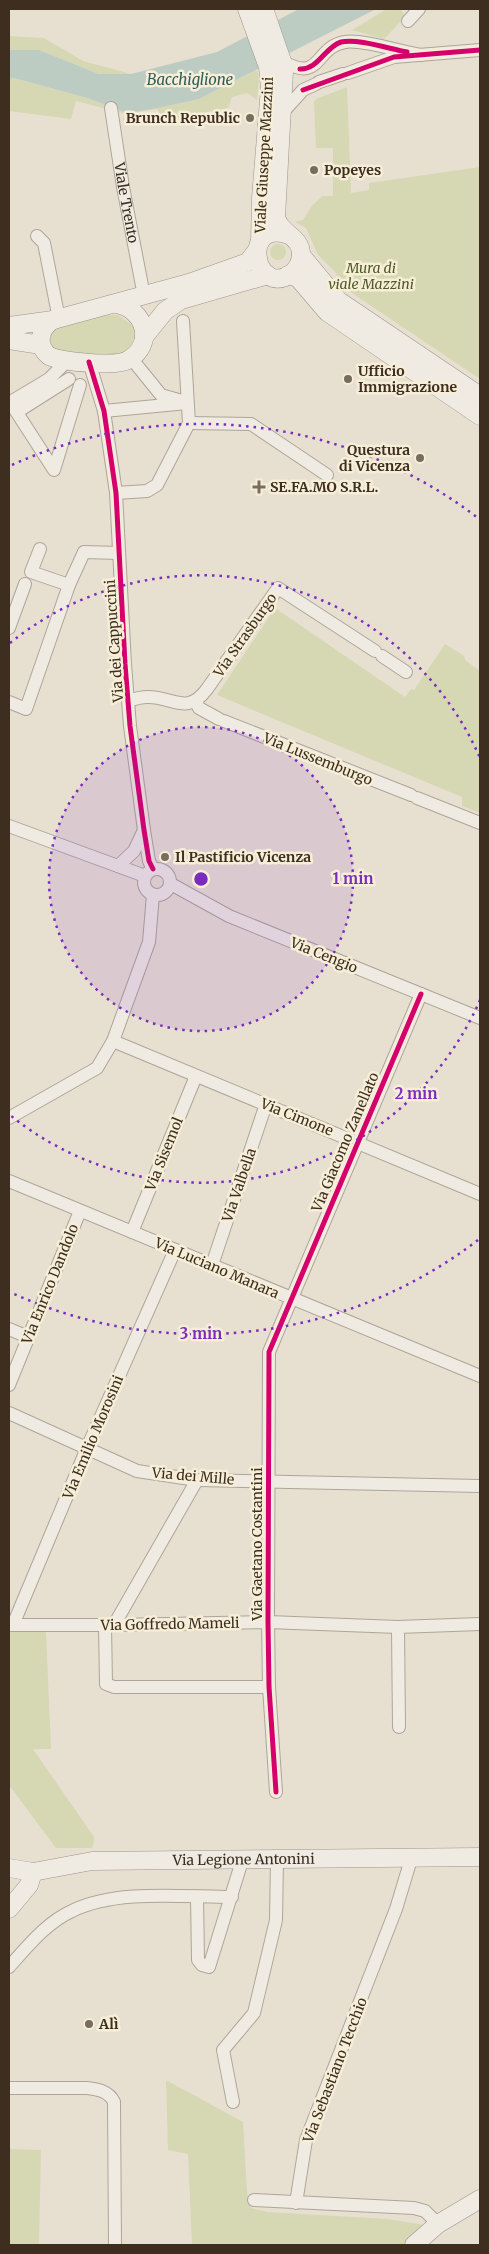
<svg xmlns="http://www.w3.org/2000/svg" width="489" height="2254" viewBox="0 0 489 2254" font-family="Merriweather,serif">
  <rect width="100%" height="100%" fill="#e7e0d1"/>
  <g fill="#d6d7b3">
    <polygon points="387,9 401,9 405,17 384,39 352,30"/>
    <polygon points="9,36 44,38 83,61 131,74 99,74 39,50 9,50"/>
    <polygon points="257,70 259,80 257,100 247,93 232,97 228,108 164,120 157,109 126,114 76,101 71,119 9,111 9,79 14,78 87,98 128,113 199,99"/>
    <polygon points="347,87 351,193 369,190 369,183 480,167 480,379 349,291 335,272 318,255 306,228 295,222 303,220 312,206 322,196 333,196 333,148 316,148 314,102 316,99"/>
    <circle cx="278" cy="252" r="8"/>
    <path d="M106,315H118L138,329C136,361 109,357 85,355C68,353 59,355 46,342L54,327Z"/>
    <polygon points="275,608 405,697 411,689 414,690 445,644 464,656 465,660 480,671 480,813 462,806 462,797 217,695"/>
    <polygon points="9,1629 46,1632 51,1749 33,1749 94,1837 94,1842 92,1848 56,1848 9,1785"/>
    <polygon points="166,2080 243,2122 247,2193 251,2208 268,2212 387,2219 419,2224 422,2225 422,2230 403,2245 192,2245 188,2154 168,2150"/>
    <polygon points="9,2149 41,2150 39,2245 9,2245"/>
  </g>
  <polygon fill="#bcccc2" points="299,9 376,9 199,99 157,108 128,113 87,98 14,78 9,79 9,50 39,50 99,74 131,74 217,52"/>
  <g fill="none" stroke-linecap="round" stroke-linejoin="round">
    <defs>
      <g id="street">
        <polyline points="408,21 419,9"/>
        <path d="M282,61C322,84 314,47 345,42C361,39 403,52 421,55"/>
        <polyline points="348,73 394,57 480,50"/>
        <polyline points="319,82 343,74"/>
        <path id="s1" d="M111,108L123,187L144,296"/>
        <polyline points="283,112 303,90 316,84"/>
        <polyline points="37,236 44,243 59,319"/>
        <polyline points="131,358 161,395 182,401"/>
        <polyline points="89,362 104,411 116,493 125,664 130,726 144,830 149,861 153,869"/>
        <polyline points="10,402 54,470 80,385"/>
        <polyline points="9,403 49,379 68,360"/>
        <polyline points="104,411 187,403"/>
        <polyline points="17,412 69,379"/>
        <polyline points="189,423 251,424 327,475"/>
        <polyline points="116,493 147,491 157,485 189,423 183,321"/>
        <polyline points="40,549 31,572 69,585 84,552 119,553"/>
        <polyline points="9,628 25,584"/>
        <polyline points="382,656 406,672"/>
        <path d="M129,701C134,699 142,697 148,697C174,697 187,716 207,689L278,588L375,651"/>
        <polyline points="9,702 26,709 69,585"/>
        <polyline points="196,702 199,708 219,719"/>
        <polyline points="224,721 411,795"/>
        <polyline points="417,798 480,823"/>
        <polyline points="9,826 145,876"/>
        <polyline points="118,866 134,851 144,830"/>
        <circle cx="157" cy="882" r="13"/>
        <polyline points="171,884 229,916 480,1018"/>
        <polyline points="113,1041 480,1194"/>
        <polyline points="9,1118 97,1068 113,1041 149,942 153,895"/>
        <polyline points="9,1181 480,1376"/>
        <polyline points="132,1232 196,1076"/>
        <polyline points="212,1265 266,1104"/>
        <polyline points="9,1329 28,1337"/>
        <polyline points="9,1385 80,1211"/>
        <polyline points="9,1413 137,1471 197,1480 480,1486"/>
        <polyline points="9,1625 114,1625 268,1622 398,1627 480,1624"/>
        <polyline points="13,1625 87,1448 175,1250"/>
        <polyline points="105,1625 106,1684 114,1687 269,1687"/>
        <polyline points="114,1625 197,1480"/>
        <polyline points="398,1627 399,1727"/>
        <polyline points="276,1792 269,1687 268,1622 269,1352 421,994"/>
        <polyline points="197,1897 198,1960 202,1965 209,1967 242,1861"/>
        <path d="M9,1967C27,1947 47,1922 72,1911C117,1889 182,1897 232,1897"/>
        <path d="M9,2088H87C97,2089 109,2091 114,2102L115,2245"/>
        <polyline points="233,2102 223,2050 254,2013 276,1920 277,1859"/>
        <polyline points="254,2200 414,2208 425,2211 438,2224"/>
        <polyline points="296,2203 306,2140 396,1909 412,1856"/>
      </g>
      <g id="secondary">
        <polyline points="247,9 268,67 270,88 261,198 260,242"/>
        <path d="M264,9L282,61L284,71L276,217C279,233 301,236 301,254C301,262 297,269 291,274C254,298 240,218 289,235"/>
        <polyline points="301,255 339,301 480,396"/>
        <polyline points="288,275 298,278 327,312 480,416"/>
        <path d="M53,320C39,329 36,345 49,356C62,362 116,367 128,360C156,344 145,309 116,304"/>
        <polyline points="9,326 53,320 189,283 248,262 257,250"/>
        <polyline points="144,337 165,311 181,300 268,275"/>
        <polyline points="9,340 41,345"/>
        <path id="s2" d="M9,1868L33,1872L92,1861L480,1857"/>
        <polyline points="9,1909 29,1885 33,1872"/>
        <polyline points="414,2245 438,2224 480,2199"/>
      </g>
    </defs>
    <use href="#street" stroke="#ada599" stroke-width="14"/>
    <use href="#secondary" stroke="#9c958a" stroke-width="19"/>
    <use href="#street" stroke="#efebe3" stroke-width="12"/>
    <use href="#secondary" stroke="#efebe3" stroke-width="18"/>
    <defs>
      <g id="cycleway">
        <path d="M300,69C318,70 325,47 341,42C357,38 390,49 407,52"/>
        <polyline points="303,90 394,57 480,50"/>
        <polyline points="89,362 104,411 116,493 125,664 130,726 144,830 149,861 153,869"/>
        <polyline points="276,1792 269,1687 268,1622 269,1352 421,994"/>
      </g>
    </defs>
    <use href="#cycleway" stroke="#f7eed8" stroke-width="8"/>
    <use href="#cycleway" stroke="#d6006c" stroke-width="5"/>
  </g>
  <circle cx="201" cy="879" r="152" fill="#7b2cbf" fill-opacity=".12"/>
  <g fill="none" stroke="#7b2cbf" stroke-width="2.5" stroke-dasharray="2.5 5">
    <circle cx="201" cy="879" r="152"/>
    <path d="M480 1000A304 304 0 0 1 10 1115M10 643A304 304 0 0 1 480 758"/>
    <path d="M478 1240A455 455 0 0 1 12 1293M12 465A455 455 0 0 1 478 518"/>
  </g>
  <g fill="#786c5e" stroke="#f7eed8" stroke-width="2">
    <circle cx="250" cy="118" r="5"/>
    <circle cx="314" cy="170" r="5"/>
    <circle cx="348" cy="379" r="5"/>
    <circle cx="420" cy="458" r="5"/>
    <path d="M256.5 479.5h5v5h5v5h-5v5h-5v-5h-5v-5h5z"/>
    <circle cx="165" cy="857" r="5"/>
    <circle cx="89" cy="2024" r="5"/>
  </g>
  <g text-anchor="middle" stroke-width="5" stroke-linejoin="round" paint-order="stroke">
    <g font-size="14" font-weight="bold" fill="#3d2e20" stroke="#f7eed8" text-anchor="start">
      <text x="240" y="123" text-anchor="end">Brunch Republic</text>
      <text x="324" y="175">Popeyes</text>
      <text x="358" y="376">Ufficio<tspan x="358" dy="16">Immigrazione</tspan></text>
      <text x="410" y="455" text-anchor="end">Questura<tspan x="410" dy="16">di Vicenza</tspan></text>
      <text x="270" y="492">SE.FA.MO S.R.L.</text>
      <text x="175" y="862">Il Pastificio Vicenza</text>
      <text x="99" y="2029">Alì</text>
    </g>
    <g font-size="14" fill="#3d2e20" stroke="#f7eed8">
      <text transform="translate(264 155) rotate(-87)" y="5">Viale Giuseppe Mazzini</text>
      <text dy="5" stroke="none"><textPath href="#s1" startOffset="96">Viale Trento</textPath></text>
      <text transform="translate(245 635) rotate(-55)" y="5">Via Strasburgo</text>
      <text transform="translate(114 641) rotate(-94)" y="5">Via dei Cappuccini</text>
      <text transform="translate(318 759) rotate(22)" y="5">Via Lussemburgo</text>
      <text transform="translate(324 955) rotate(22)" y="5">Via Cengio</text>
      <text transform="translate(297 1117) rotate(22)" y="5">Via Cimone</text>
      <text transform="translate(345 1142) rotate(-67)" y="5">Via Giacomo Zanellato</text>
      <text transform="translate(164 1154) rotate(-68)" y="5">Via Sisemol</text>
      <text transform="translate(239 1185) rotate(-71)" y="5">Via Valbella</text>
      <text transform="translate(217 1268) rotate(23)" y="5">Via Luciano Manara</text>
      <text transform="translate(50 1284) rotate(-68)" y="5">Via Enrico Dandolo</text>
      <text transform="translate(93 1437) rotate(-67)" y="5">Via Emilio Morosini</text>
      <text transform="translate(193 1476) rotate(5)" y="5">Via dei Mille</text>
      <text transform="translate(257 1544) rotate(-90)" y="5">Via Gaetano Costantini</text>
      <text transform="translate(170 1624) rotate(-1)" y="5">Via Goffredo Mameli</text>
      <text dy="5" stroke="none"><textPath href="#s2" startOffset="236">Via Legione Antonini</textPath></text>
      <text transform="translate(335 2070) rotate(-69)" y="5">Via Sebastiano Tecchio</text>
    </g>
    <g font-size="14" font-style="italic" fill="#4d5a26" stroke="#f7eed8">
      <text x="371" y="273">Mura di<tspan x="371" dy="16">viale Mazzini</tspan></text>
    </g>
    <g font-size="15" font-style="italic" fill="#2f5d5a" stroke="#f7eed8">
      <text x="190" y="85">Bacchiglione</text>
    </g>
  </g>
  <circle cx="201" cy="879" r="8" fill="#7b2cbf" stroke="#f7eed8" stroke-width="2.5"/>
  <g font-size="15" text-anchor="middle" font-weight="bold" fill="#7b2cbf" stroke="#f7eed8" stroke-width="5" stroke-linejoin="round" paint-order="stroke">
    <text x="353" y="884">1 min</text>
    <text x="416" y="1099">2 min</text>
    <text x="201" y="1339">3 min</text>
  </g>
  <rect width="489" height="2254" fill="none" stroke="#3d2e20" stroke-width="20"/>
</svg>
